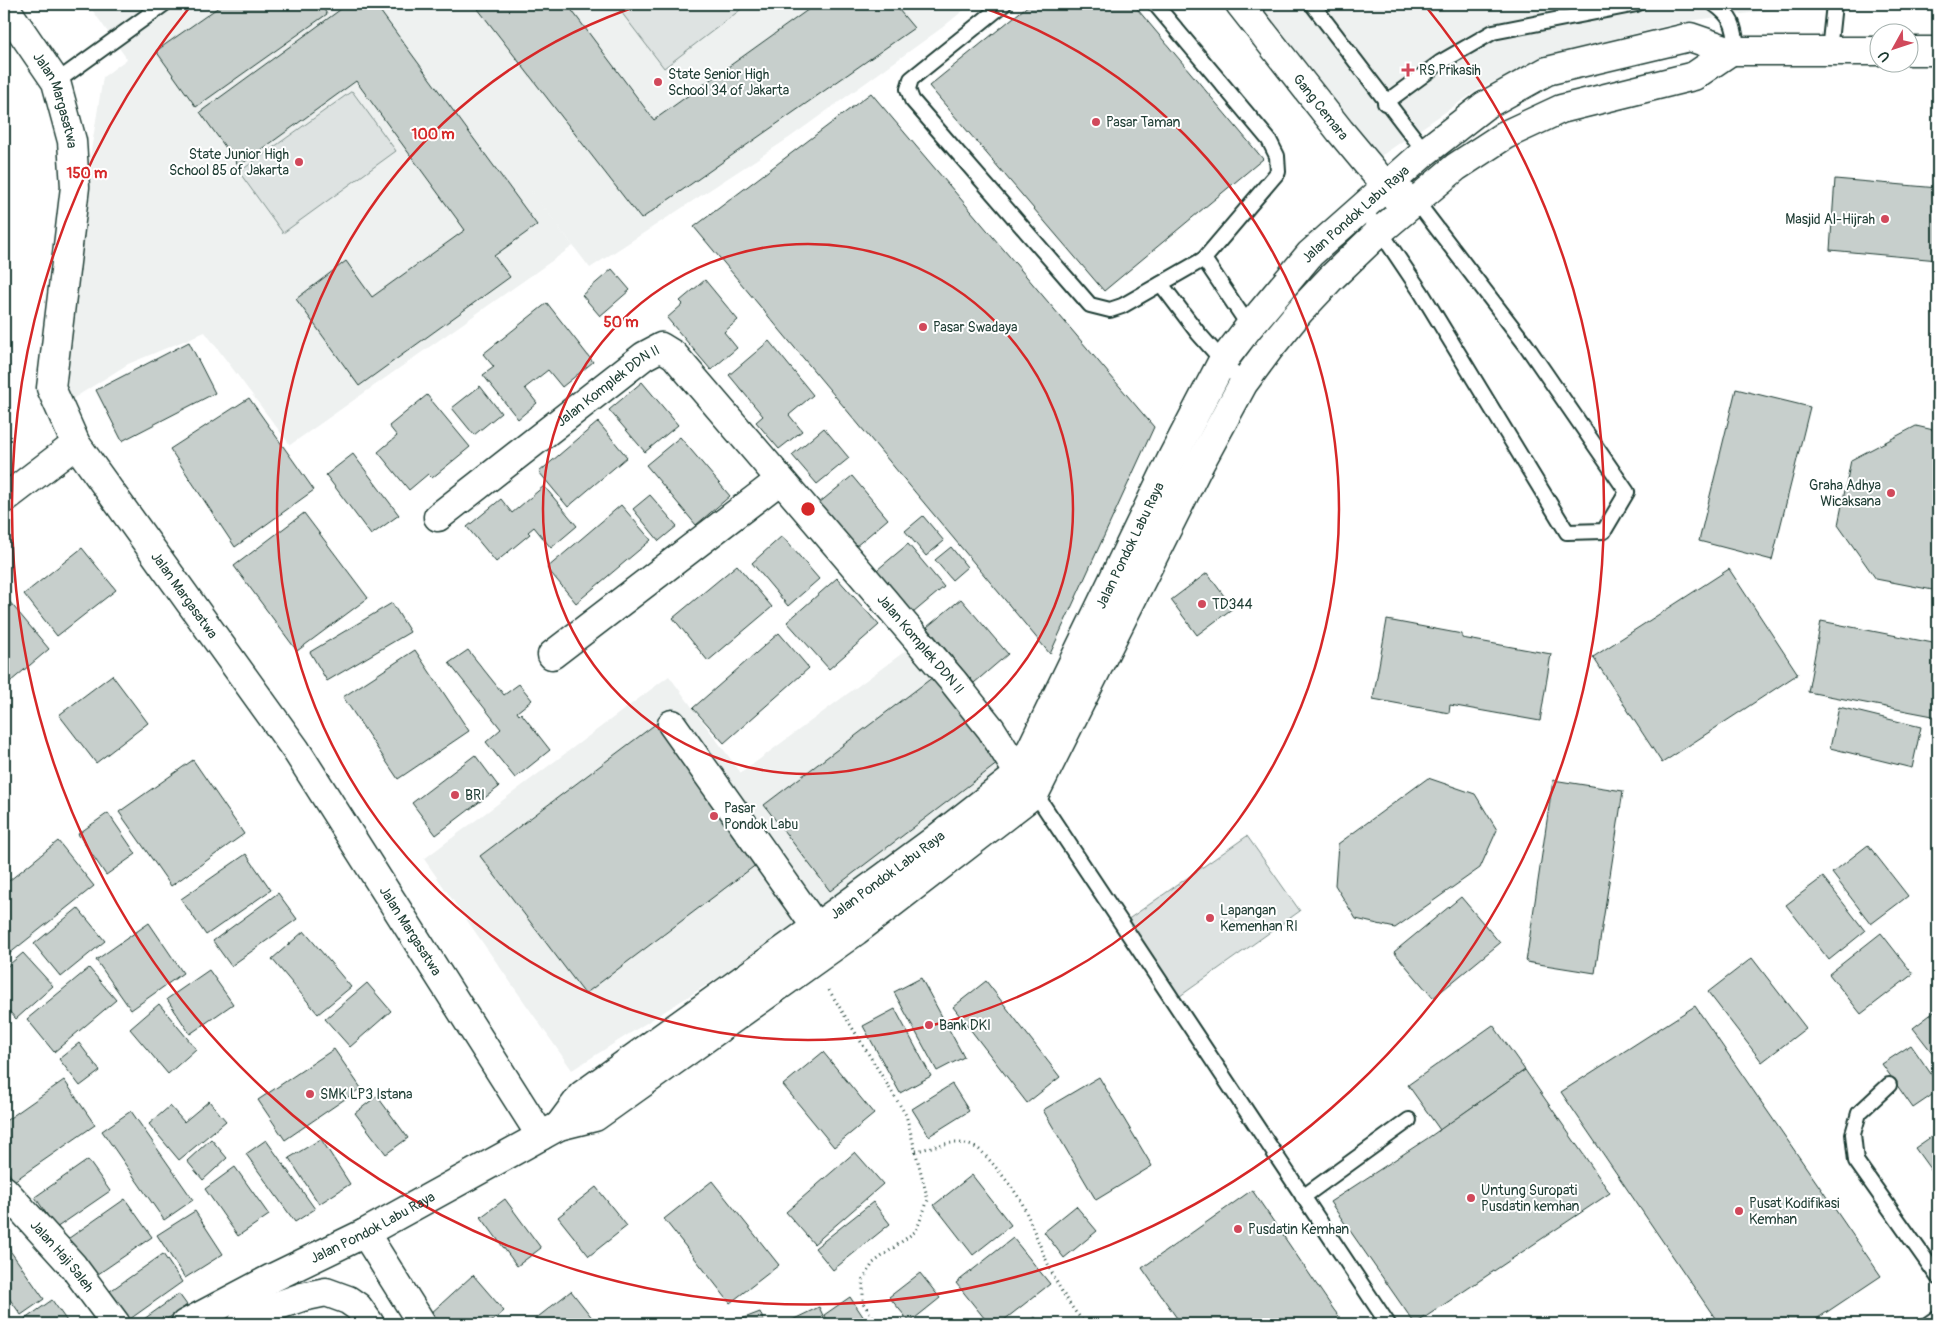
<svg xmlns="http://www.w3.org/2000/svg" width="1942" height="1328" viewBox="0 0 1942 1328" font-family="Pangolin,sans-serif">
  <rect width="100%" height="100%" fill="#fff"/>
  <filter id="ink" filterUnits="userSpaceOnUse"><feTurbulence type="fractalNoise" baseFrequency=".02" numOctaves="2"/><feDisplacementMap in="SourceGraphic" scale="10" xChannelSelector="R" yChannelSelector="G"/><feConvolveMatrix kernelMatrix="1 2 1 2 8 2 1 2 1" color-interpolation-filters="sRGB"/></filter>
  <g filter="url(#ink)">
    <g fill="#eef1f0">
      <polygon points="88,4 971,4 943,27 789,138 590,268 526,184 573,246 290,445 205,332 128,364 66,403 53,386 103,77 127,59"/>
      <polygon points="1242,4 1793,4 1795,7 1680,22 1558,53 1482,87 1372,162"/>
      <polygon points="916,643 1012,765 817,915 572,1070 424,859 669,676 741,773"/>
    </g>
    <g fill="#dee3e2" stroke="#7e908b">
      <polygon points="615,4 748,4 664,68"/>
      <polygon points="352,91 396,151 283,233 239,172"/>
      <polygon points="1247,836 1300,911 1173,1001 1120,925"/>
    </g>
    <g fill="#c7cfcc" stroke="#1f3d34">
      <polygon points="223,4 320,4 327,14 196,107 156,51"/>
      <polygon points="348,4 375,4 537,225 494,256 510,277 359,386 296,299 346,261 372,297 465,230 356,81 239,166 200,112"/>
      <polygon points="485,4 567,4 654,120 816,4 894,4 914,28 641,219 478,9"/>
      <polygon points="1030,4 1133,4 1263,159 1104,291 929,86"/>
      <polygon points="871,93 1154,427 1050,654 694,227"/>
      <polygon points="1835,179 1938,188 1938,260 1830,250"/>
      <polygon points="612,269 630,290 600,316 582,295"/>
      <polygon points="705,280 738,320 724,332 737,348 711,370 667,318 683,304 680,301"/>
      <polygon points="547,303 593,362 562,387 548,370 525,388 537,403 518,419 483,375 494,367 483,354"/>
      <polygon points="769,341 813,395 789,415 802,431 779,449 756,422 763,416 729,375"/>
      <polygon points="189,342 215,393 122,441 96,390"/>
      <polygon points="642,382 678,425 645,452 609,410"/>
      <polygon points="480,386 501,413 474,435 452,408"/>
      <polygon points="1736,389 1810,407 1772,560 1699,541"/>
      <polygon points="427,395 470,447 432,478 428,474 409,490 378,452 397,436 389,426"/>
      <polygon points="249,398 314,490 235,547 170,449"/>
      <polygon points="598,422 627,457 568,507 539,472"/>
      <polygon points="1916,426 1938,431 1938,591 1876,579 1838,525 1851,460"/>
      <polygon points="824,428 849,458 817,484 792,455"/>
      <polygon points="680,437 730,496 696,525 646,465"/>
      <polygon points="353,454 399,515 371,535 326,475"/>
      <polygon points="852,476 888,519 855,547 819,503"/>
      <polygon points="544,486 577,526 551,548 534,527 528,532 530,534 496,562 467,527 501,499 512,513"/>
      <polygon points="650,495 677,526 659,541 633,509"/>
      <polygon points="621,505 651,540 576,603 547,568"/>
      <polygon points="304,513 368,598 297,651 234,566"/>
      <polygon points="923,516 944,541 926,556 905,531"/>
      <polygon points="782,536 819,579 788,606 752,563"/>
      <polygon points="908,544 944,587 913,613 877,570"/>
      <polygon points="951,547 967,567 952,580 935,560"/>
      <polygon points="82,548 116,590 57,636 24,594"/>
      <polygon points="737,565 772,607 708,661 673,618"/>
      <polygon points="1729,569 1798,674 1662,763 1593,657"/>
      <polygon points="1207,573 1233,608 1197,635 1171,600"/>
      <polygon points="837,578 879,625 829,669 787,622"/>
      <polygon points="4,595 49,649 4,687"/>
      <polygon points="961,599 1008,654 974,683 927,627"/>
      <polygon points="392,603 410,632 327,681 310,652"/>
      <polygon points="1387,620 1462,634 1462,638 1551,654 1540,721 1450,705 1449,713 1373,699"/>
      <polygon points="1821,621 1938,644 1938,717 1808,692"/>
      <polygon points="779,633 809,668 724,743 693,708"/>
      <polygon points="415,650 469,731 398,779 343,697"/>
      <polygon points="468,650 504,695 519,684 532,700 517,712 519,715 521,713 550,750 515,778 486,742 501,729 449,663"/>
      <polygon points="937,674 1002,760 830,891 764,805"/>
      <polygon points="112,675 148,723 96,763 59,715"/>
      <polygon points="1839,707 1921,727 1912,768 1830,748"/>
      <polygon points="657,723 761,861 585,994 480,856"/>
      <polygon points="475,755 499,787 436,835 412,803"/>
      <polygon points="193,760 244,834 171,886 119,812"/>
      <polygon points="1428,778 1475,794 1497,830 1480,868 1395,928 1356,919 1335,885 1338,844"/>
      <polygon points="1553,780 1623,791 1595,973 1526,962"/>
      <polygon points="108,813 136,854 106,875 78,834"/>
      <polygon points="58,841 94,886 4,958 4,885"/>
      <polygon points="1868,845 1908,896 1871,924 1832,873"/>
      <polygon points="246,854 271,890 206,935 181,899"/>
      <polygon points="1823,877 1865,931 1829,960 1786,905"/>
      <polygon points="278,893 297,919 231,966 213,941"/>
      <polygon points="1461,897 1500,943 1433,998 1394,952"/>
      <polygon points="78,908 105,941 61,977 34,944"/>
      <polygon points="149,923 183,973 131,1010 96,960"/>
      <polygon points="304,931 351,987 318,1014 272,959"/>
      <polygon points="1881,933 1913,974 1861,1014 1829,974"/>
      <polygon points="23,953 53,986 16,1019 4,1005 4,969"/>
      <polygon points="1752,958 1806,1028 1762,1062 1708,992"/>
      <polygon points="89,968 116,1000 54,1052 27,1019"/>
      <polygon points="209,970 233,1004 190,1034 167,999"/>
      <polygon points="921,978 964,1057 937,1071 894,992"/>
      <polygon points="986,981 1060,1077 1027,1103 953,1007"/>
      <polygon points="367,983 391,1011 350,1047 325,1019"/>
      <polygon points="159,1004 196,1049 168,1074 130,1029"/>
      <polygon points="1695,1006 1881,1276 1809,1324 1719,1324 1561,1092"/>
      <polygon points="895,1009 931,1076 900,1093 863,1026"/>
      <polygon points="1938,1009 1938,1060 1913,1028"/>
      <polygon points="1493,1025 1525,1070 1440,1130 1408,1085"/>
      <polygon points="79,1043 100,1071 80,1086 59,1059"/>
      <polygon points="1911,1045 1938,1084 1938,1091 1913,1108 1882,1064"/>
      <polygon points="334,1049 361,1088 285,1140 258,1100"/>
      <polygon points="823,1052 874,1114 834,1147 783,1085"/>
      <polygon points="1525,1070 1610,1193 1415,1324 1330,1202 1428,1138"/>
      <polygon points="1099,1077 1152,1166 1096,1200 1043,1110"/>
      <polygon points="64,1080 95,1125 14,1181 4,1166 4,1122"/>
      <polygon points="952,1084 969,1111 929,1136 912,1109"/>
      <polygon points="377,1096 408,1138 386,1154 355,1113"/>
      <polygon points="209,1101 226,1121 179,1160 149,1124 170,1106 184,1122"/>
      <polygon points="131,1111 193,1200 164,1220 102,1131"/>
      <polygon points="1938,1132 1938,1180 1915,1148"/>
      <polygon points="211,1139 227,1158 203,1180 187,1161"/>
      <polygon points="321,1139 350,1184 319,1204 289,1158"/>
      <polygon points="266,1140 315,1209 295,1222 246,1154"/>
      <polygon points="855,1152 883,1184 814,1244 786,1212"/>
      <polygon points="88,1160 110,1191 56,1228 35,1197"/>
      <polygon points="235,1167 269,1215 238,1236 205,1189"/>
      <polygon points="972,1175 1011,1225 973,1255 934,1205"/>
      <polygon points="712,1181 779,1265 730,1303 664,1219"/>
      <polygon points="596,1187 627,1226 589,1256 558,1217"/>
      <polygon points="1252,1190 1334,1310 1345,1324 1181,1324 1142,1268"/>
      <polygon points="125,1199 152,1237 88,1281 62,1243"/>
      <polygon points="505,1199 541,1248 517,1266 481,1217"/>
      <polygon points="873,1202 890,1224 833,1270 815,1248"/>
      <polygon points="1076,1206 1097,1231 1064,1258 1044,1232"/>
      <polygon points="195,1211 223,1254 185,1278 157,1235"/>
      <polygon points="1013,1238 1050,1284 999,1324 989,1324 956,1283"/>
      <polygon points="4,1242 44,1299 21,1315 4,1291"/>
      <polygon points="163,1254 182,1282 123,1324 103,1296"/>
      <polygon points="920,1273 940,1298 910,1322 889,1297"/>
      <polygon points="473,1275 504,1311 489,1324 439,1324 430,1314"/>
      <polygon points="571,1291 597,1324 529,1324"/>
      <polygon points="179,1294 187,1305 160,1324 137,1324"/>
      <polygon points="850,1297 868,1324 831,1324 824,1315"/>
      <polygon points="52,1300 69,1324 18,1324"/>
      <polygon points="819,1307 827,1324 784,1324"/>
      <polygon points="760,1312 765,1324 729,1324"/>
      <polygon points="1035,1317 1041,1324 1026,1324"/>
    </g>
    <g fill="none" stroke-linecap="round" stroke-linejoin="round">
      <defs>
        <g id="service">
          <polyline points="1004,4 911,79 908,89 912,100 1090,305 1110,310 1122,306 1204,259 1278,172 1277,156 1269,140 1155,4"/>
          <polyline points="1312,4 1425,152"/>
          <path d="M1714,4C1734,18 1734,27 1738,51"/>
          <polyline points="1829,51 1834,4"/>
          <polyline points="56,82 164,4"/>
          <polyline points="1385,103 1441,62 1493,32 1637,4"/>
          <polyline points="1362,208 1380,231 1421,292 1567,532 1604,531 1627,492 1526,345 1397,176"/>
          <polyline points="1204,259 1251,329"/>
          <polyline points="1161,284 1198,333 1243,384"/>
          <polyline points="1035,793 1388,1324"/>
          <polyline points="1889,1085 1859,1113 1853,1134 1856,1161 1938,1277"/>
          <polyline points="1303,1197 1409,1120"/>
          <polyline points="1928,1324 1938,1317"/>
        </g>
        <g id="minor">
          <path id="s1" d="M1240,4L1340,131L1405,209"/>
          <polyline points="4,499 76,444"/>
          <path id="s2" d="M438,517L644,356L661,347L674,355L952,680L991,729L1019,774L1033,791"/>
          <polyline points="552,655 780,480"/>
          <polyline points="672,724 816,927"/>
          <path id="s3" d="M4,1190L73,1266L116,1324"/>
        </g>
        <g id="tertiary">
          <polyline points="365,1233 422,1324"/>
          <polyline points="242,1324 279,1305 302,1297 326,1292 348,1300 358,1307 370,1324"/>
        </g>
        <g id="secondary">
          <path id="s4" d="M4,6L56,82L72,141L75,187L51,388L76,444L296,750L541,1136"/>
          <polyline points="1910,51 1938,51"/>
          <path id="s5" d="M559,1126L582,1095L841,909L932,842L1019,774L1172,458L1222,362L1249,327L1310,254L1425,152L1484,106L1547,71L1690,37L1731,51H1880"/>
          <path id="s6" d="M185,1324L270,1279L365,1233L559,1126L595,1117L856,931L1035,793L1198,467L1243,384L1269,349L1300,311L1332,277L1380,231L1456,167L1505,135L1561,109L1694,76L1731,51"/>
        </g>
      </defs>
      <use href="#service" stroke="#1f3d34" stroke-width="18"/>
      <use href="#minor" stroke="#1f3d34" stroke-width="31"/>
      <use href="#tertiary" stroke="#1f3d34" stroke-width="31"/>
      <use href="#secondary" stroke="#1f3d34" stroke-width="31"/>
      <g stroke="#1f3d34" stroke-width="3" stroke-dasharray="1 4" stroke-linecap="butt">
        <polyline points="829,990 906,1115 928,1200 916,1231 873,1263 863,1280 863,1303 878,1324"/>
        <path d="M916,1151C931,1148 950,1140 965,1144C971,1145 978,1148 982,1152C992,1162 1016,1191 1022,1203C1041,1244 1054,1291 1086,1324"/>
      </g>
      <use href="#service" stroke="#fff" stroke-width="14"/>
      <use href="#minor" stroke="#fff" stroke-width="28"/>
      <use href="#tertiary" stroke="#fff" stroke-width="28"/>
      <use href="#secondary" stroke="#fff" stroke-width="28"/>
    </g>
  </g>
  <g fill="none" stroke="#d62828" stroke-width="2.5">
    <circle cx="808" cy="509" r="265"/>
    <path d="M972 4A531 531 0 1 1 644 4"/>
    <path d="M1427 8A796 796 0 1 1 189 8"/>
  </g>
  <g fill="#d1495b" stroke="#fff" stroke-width="2">
    <path d="M1405.5 62.5h5v5h5v5h-5v5h-5v-5h-5v-5h5z"/>
    <circle cx="658" cy="82" r="5"/>
    <circle cx="1096" cy="122" r="5"/>
    <circle cx="299" cy="162" r="5"/>
    <circle cx="1885" cy="219" r="5"/>
    <circle cx="923" cy="327" r="5"/>
    <circle cx="1891" cy="493" r="5"/>
    <circle cx="1202" cy="604" r="5"/>
    <circle cx="455" cy="795" r="5"/>
    <circle cx="714" cy="816" r="5"/>
    <circle cx="1210" cy="918" r="5"/>
    <circle cx="929" cy="1025" r="5"/>
    <circle cx="310" cy="1094" r="5"/>
    <circle cx="1471" cy="1198" r="5"/>
    <circle cx="1739" cy="1211" r="5"/>
    <circle cx="1238" cy="1229" r="5"/>
  </g>
  <g text-anchor="middle" stroke-width="4" stroke-linejoin="round" paint-order="stroke">
    <g font-size="14" fill="#1f3d34" stroke="#fff" text-anchor="start">
      <text x="1419" y="75">RS Prikasih</text>
      <text x="668" y="79">State Senior High<tspan x="668" dy="16">School 34 of Jakarta</tspan></text>
      <text x="1106" y="127">Pasar Taman</text>
      <text x="289" y="159" text-anchor="end">State Junior High<tspan x="289" dy="16">School 85 of Jakarta</tspan></text>
      <text x="1875" y="224" text-anchor="end">Masjid Al-Hijrah</text>
      <text x="933" y="332">Pasar Swadaya</text>
      <text x="1881" y="490" text-anchor="end">Graha Adhya<tspan x="1881" dy="16">Wicaksana</tspan></text>
      <text x="1212" y="609">TD344</text>
      <text x="465" y="800">BRI</text>
      <text x="724" y="813">Pasar<tspan x="724" dy="16">Pondok Labu</tspan></text>
      <text x="1220" y="915">Lapangan<tspan x="1220" dy="16">Kemenhan RI</tspan></text>
      <text x="939" y="1030">Bank DKI</text>
      <text x="320" y="1099">SMK LP3 Istana</text>
      <text x="1481" y="1195">Untung Suropati<tspan x="1481" dy="16">Pusdatin kemhan</tspan></text>
      <text x="1749" y="1208">Pusat Kodifikasi<tspan x="1749" dy="16">Kemhan</tspan></text>
      <text x="1248" y="1234">Pusdatin Kemhan</text>
    </g>
    <g font-size="14" fill="#1f3d34" stroke="#fff">
      <text dy="5" stroke="none"><textPath href="#s4" startOffset="109">Jalan Margasatwa</textPath></text>
      <text dy="5" stroke="none"><textPath href="#s1" startOffset="131">Gang Cemara</textPath></text>
      <text dy="5" stroke="none"><textPath href="#s5" startOffset="1240">Jalan Pondok Labu Raya</textPath></text>
      <text dy="5" stroke="none"><textPath href="#s2" startOffset="215">Jalan Komplek DDN II</textPath></text>
      <text dy="5" stroke="none"><textPath href="#s5" startOffset="835">Jalan Pondok Labu Raya</textPath></text>
      <text dy="5" stroke="none"><textPath href="#s4" startOffset="649">Jalan Margasatwa</textPath></text>
      <text dy="5" stroke="none"><textPath href="#s2" startOffset="676">Jalan Komplek DDN II</textPath></text>
      <text dy="5" stroke="none"><textPath href="#s5" startOffset="415">Jalan Pondok Labu Raya</textPath></text>
      <text dy="5" stroke="none"><textPath href="#s4" startOffset="1054">Jalan Margasatwa</textPath></text>
      <text dy="5" stroke="none"><textPath href="#s6" startOffset="211">Jalan Pondok Labu Raya</textPath></text>
      <text dy="5" stroke="none"><textPath href="#s3" startOffset="88">Jalan Haji Saleh</textPath></text>
    </g>
  </g>
  <circle cx="808" cy="509" r="8" fill="#d62828" stroke="#fff" stroke-width="2.5"/>
  <g font-size="15" text-anchor="middle" font-weight="bold" fill="#d62828" stroke="#fff" stroke-width="4" stroke-linejoin="round" paint-order="stroke">
    <text x="433" y="139">100 m</text>
    <text x="87" y="178">150 m</text>
    <text x="621" y="327">50 m</text>
  </g>
  <rect width="1942" height="1328" fill="none" stroke="#fff" stroke-width="20"/>
  <rect x="10" y="10" width="1922" height="1308" fill="none" stroke="#1f3d34" stroke-width="2" filter="url(#ink)"/>
  <g transform="translate(1894 48) rotate(230)"><circle r="24" fill="#ffffff" stroke="#a5b1ae"/>
  <path d="M0-4L9 19L0 12L-9 19Z" fill="#d1495b"/>
  <text y="-8" font-size="14" font-weight="bold" text-anchor="middle" fill="#1f3d34">U</text>
  </g>
</svg>
